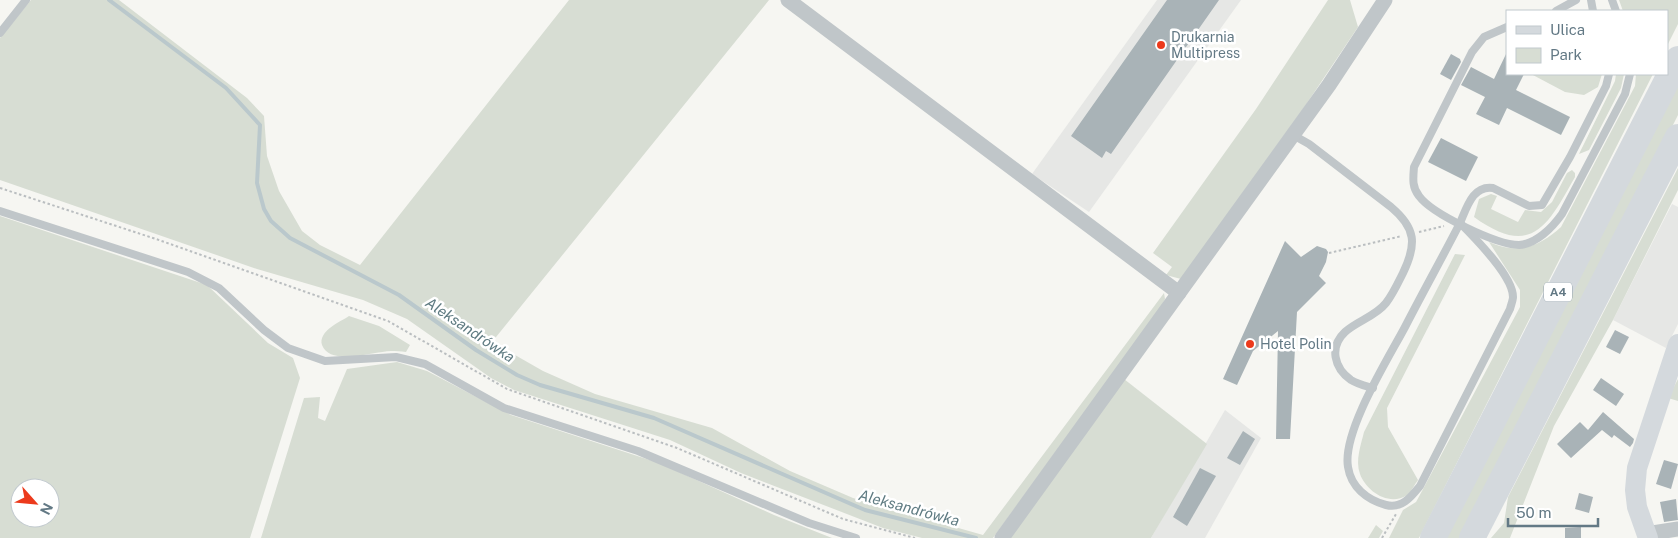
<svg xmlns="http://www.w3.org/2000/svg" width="1678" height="538" viewBox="0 0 1678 538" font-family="'Public Sans',sans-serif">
  <rect width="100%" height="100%" fill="#f6f6f2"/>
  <g fill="#e6e7e5">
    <polygon points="1157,0 1241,0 1089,212 1032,174"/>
    <polygon points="1672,204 1678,207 1678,324 1666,348 1613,320"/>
    <polygon points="1225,410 1261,438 1205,538 1151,538"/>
  </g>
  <g fill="#d7ddd3" fill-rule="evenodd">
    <polygon points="31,0 119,0 247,98 264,116 267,156 279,191 302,231 320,245 360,265 569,0 769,0 492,342 543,371 595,394 712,428 790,471 853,498 983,535 1164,293 1165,299 1161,307 993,538 922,538 883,528 741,473 670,440 514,390 491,378 407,319 363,300 257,269 0,180 0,38"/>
    <polygon points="1328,0 1350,0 1358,27 1303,109 1181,279 1166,275 1172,267 1153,253 1256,109"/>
    <polygon points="1619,0 1678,0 1678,24 1667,46 1667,11 1623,11"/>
    <polygon points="1531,74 1602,74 1598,87 1584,95 1565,92"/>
    <polygon points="1616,74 1624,74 1621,88 1589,150 1579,154 1615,81"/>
    <path d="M1636,74H1653L1419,538H1389L1403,510L1416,502L1422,491L1520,307V290L1489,242C1517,255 1539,247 1561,227L1635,86Z"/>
    <polygon points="1678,78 1678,115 1465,538 1444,538"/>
    <polygon points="1678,168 1678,190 1613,320 1554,426 1510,538 1491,538 1504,523 1508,497"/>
    <path d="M1572,170L1575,173V177C1548,225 1532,259 1474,217L1479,199L1491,194L1497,196L1491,209L1518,222L1525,210L1541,212L1552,202L1567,173Z"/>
    <path d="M0,216L207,285L268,343L293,358L300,378L250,538H0ZM20,488H50V518H20Z"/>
    <path d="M1455,254L1465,255L1387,408L1388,427L1418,480C1415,484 1411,492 1407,495C1389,507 1366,491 1360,474C1355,460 1361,445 1364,432Z"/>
    <path d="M349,316L379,326L410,345L406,352C401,351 396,351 391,351C375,351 330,367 322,345C318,331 340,322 349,316Z"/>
    <polygon points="397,362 427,371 511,415 659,463 774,515 832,538 261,538 304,398 320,397 318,418 325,421 347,369"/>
    <polygon points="1124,379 1207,444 1151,538 1007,538"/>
    <polygon points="1678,379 1678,401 1668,398"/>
    <polygon points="1376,525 1383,531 1379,538 1368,538"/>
  </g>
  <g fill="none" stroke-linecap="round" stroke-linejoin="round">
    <polyline stroke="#bac8cc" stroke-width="4" points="109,0 226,88 260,125 257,183 264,209 271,221 290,238 399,295 476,350 517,375 540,385 654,418 865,510 976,538"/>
  </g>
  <g fill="#a9b3b7">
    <polygon points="1167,0 1219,0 1111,154 1106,151 1102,158 1071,136"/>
    <polygon points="1507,52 1507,74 1524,74 1516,90 1570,117 1561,135 1507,108 1499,125 1476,114 1485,97 1461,85 1471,67 1494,79"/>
    <polygon points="1451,54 1460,59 1461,62 1451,80 1440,74"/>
    <polygon points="1441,138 1478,157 1466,181 1428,162"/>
    <polygon points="1285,241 1301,257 1317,246 1326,249 1328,252 1326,262 1319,276 1326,283 1297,312 1290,439 1276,439 1278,331 1253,351 1237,385 1223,379"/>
    <polygon points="1615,330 1629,337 1620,354 1606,347"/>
    <polygon points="1601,378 1624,394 1616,406 1593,390"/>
    <polygon points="1603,412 1634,439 1633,443 1630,447 1614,435 1612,438 1602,430 1571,458 1557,444 1580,422 1588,430"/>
    <polygon points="1243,431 1255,439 1240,465 1227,458"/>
    <polygon points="1664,460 1678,464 1671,489 1656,484"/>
    <polygon points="1200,468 1216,476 1187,526 1173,517"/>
    <polygon points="1579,493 1593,497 1589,513 1575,509"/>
    <polygon points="1676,499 1678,520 1664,522 1660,502"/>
    <polygon points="1581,527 1581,538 1565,538 1565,528"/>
  </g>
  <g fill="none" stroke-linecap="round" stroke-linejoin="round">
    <g stroke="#babec0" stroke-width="2" stroke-dasharray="2.5 2.5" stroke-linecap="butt">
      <polyline points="0,188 156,239 388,321 507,389 677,448 843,519 915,538"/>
      <polyline points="1419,232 1444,226"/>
      <polyline points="1329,253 1402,236"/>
      <polyline points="1382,538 1396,514"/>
    </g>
    <g stroke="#c0c6c9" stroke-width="8">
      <polyline points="1591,0 1593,11"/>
      <polyline points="1612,0 1616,11"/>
      <polyline points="1556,11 1576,0"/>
      <path d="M1507,27L1484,37L1472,52L1414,167C1413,179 1412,187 1419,196C1432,214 1497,245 1519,245C1536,244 1552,228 1562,214L1625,94L1630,74"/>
      <polyline points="0,33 26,0"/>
      <path d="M1293,135L1309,144L1391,207C1416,228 1417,244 1403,273C1398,283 1393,294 1386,303C1376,316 1357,321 1345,332C1329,347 1334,368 1351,380C1357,384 1366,386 1373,388"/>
      <polyline points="0,211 188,272 219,288 264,330 288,348 325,361 396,357 425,364 504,408 638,451 809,523 856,538"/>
      <path d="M1460,223C1474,237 1513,276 1513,297C1513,300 1511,305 1510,309L1420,486C1411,497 1402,509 1386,505C1367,500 1351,487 1348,467C1342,432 1388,359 1405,327C1423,292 1442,258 1460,223Z"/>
      <path d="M1460,223C1467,207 1473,185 1493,188L1529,206L1542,205L1570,157L1606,86L1609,74"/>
    </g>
    <g stroke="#c0c6c9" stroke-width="15">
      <polyline points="788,0 1179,293"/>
      <polyline points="1646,534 1678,529"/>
      <polyline points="1002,538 1329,85 1385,0"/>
    </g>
    <polyline stroke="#d4d9dd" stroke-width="20" points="1648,538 1637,507 1635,490 1637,468 1678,344"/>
    <g stroke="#d4d9dd" stroke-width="26">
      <polyline points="1433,538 1678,59"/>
      <polyline points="1472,538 1678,137"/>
    </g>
  </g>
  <g fill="#ec3a1c" stroke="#fff" stroke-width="2">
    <circle cx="1161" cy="45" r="5"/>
    <circle cx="1250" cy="344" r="5"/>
  </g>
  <g text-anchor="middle" stroke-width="5" stroke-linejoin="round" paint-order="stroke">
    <rect fill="#fff" stroke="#92a1aa" stroke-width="1" x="1544" y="282.5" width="28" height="19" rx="4"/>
    <g font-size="12" font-weight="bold" fill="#637985">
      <text x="1558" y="296">A4</text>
    </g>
    <g font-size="14" fill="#637985" stroke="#fff" text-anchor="start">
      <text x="1171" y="42">Drukarnia<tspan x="1171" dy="16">Multipress</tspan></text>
      <text x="1260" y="349">Hotel Polin</text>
    </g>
    <g font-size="15" font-style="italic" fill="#5f7b82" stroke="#fff">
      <text transform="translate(470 330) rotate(34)" y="5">Aleksandrówka</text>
      <text transform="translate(909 508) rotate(15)" y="5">Aleksandrówka</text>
    </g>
  </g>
  <rect x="1506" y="10" width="162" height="65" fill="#ffffff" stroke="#c1c9ce"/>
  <rect x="1516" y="26" width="25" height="8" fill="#d4d9dd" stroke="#c1c9ce"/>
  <text x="1550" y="35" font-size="15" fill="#637985">Ulica</text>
  <rect x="1516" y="48" width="25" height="15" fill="#d7ddd3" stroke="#c1c9ce"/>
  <text x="1550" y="60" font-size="15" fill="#637985">Park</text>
  <g transform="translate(35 503) rotate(117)"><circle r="24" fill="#ffffff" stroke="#c1c9ce"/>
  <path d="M0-4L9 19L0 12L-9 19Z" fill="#ec3a1c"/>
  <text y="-8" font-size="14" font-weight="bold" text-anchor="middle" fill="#637985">N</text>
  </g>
  <path d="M1508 518v8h90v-8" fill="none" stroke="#637985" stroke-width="2.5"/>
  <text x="1516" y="518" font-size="15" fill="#637985" stroke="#ffffff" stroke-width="4" paint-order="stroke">50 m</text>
</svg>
